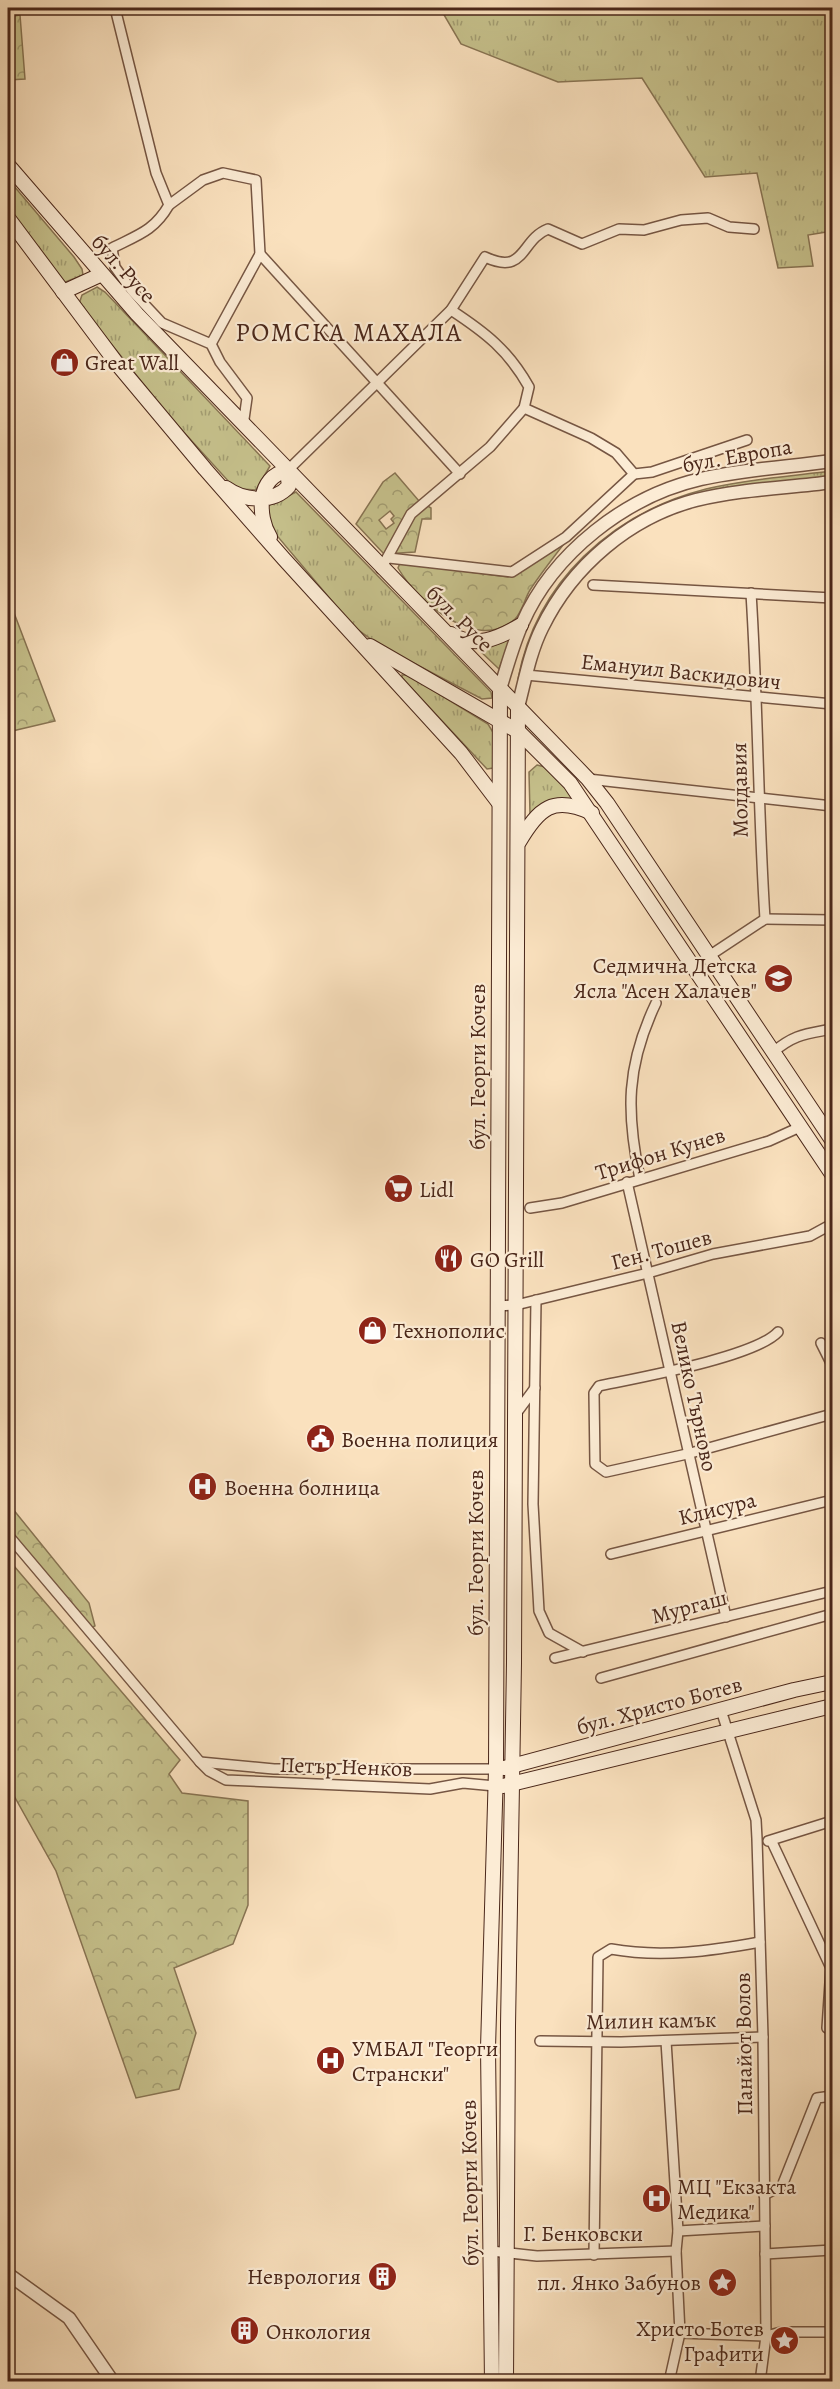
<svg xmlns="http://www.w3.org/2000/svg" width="840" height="2389" viewBox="0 0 840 2389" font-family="Alegreya,serif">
  <defs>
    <pattern id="grass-tufts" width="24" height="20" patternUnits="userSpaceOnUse" patternTransform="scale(1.5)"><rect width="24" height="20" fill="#c6c18c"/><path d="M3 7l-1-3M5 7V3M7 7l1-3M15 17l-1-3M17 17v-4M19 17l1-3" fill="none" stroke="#a39d72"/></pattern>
    <pattern id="forest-crowns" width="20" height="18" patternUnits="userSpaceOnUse" patternTransform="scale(1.5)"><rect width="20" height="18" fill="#c6c18c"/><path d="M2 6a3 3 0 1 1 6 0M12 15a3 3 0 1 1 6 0" fill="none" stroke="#a39d72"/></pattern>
  </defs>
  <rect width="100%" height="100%" fill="#fae1be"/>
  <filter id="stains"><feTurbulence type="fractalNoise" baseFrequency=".00333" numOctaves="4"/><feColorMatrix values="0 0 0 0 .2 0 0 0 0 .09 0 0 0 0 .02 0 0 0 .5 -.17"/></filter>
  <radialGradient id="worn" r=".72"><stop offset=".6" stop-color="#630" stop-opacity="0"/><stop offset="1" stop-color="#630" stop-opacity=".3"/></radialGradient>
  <g fill="url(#grass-tufts)" stroke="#887453" stroke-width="1.5">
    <polygon points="440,8 832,8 832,231 808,235 813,266 778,268 757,173 705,177 642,78 558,82 461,44"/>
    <polygon points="8,179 74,257 82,269 83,275 63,283 8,212"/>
    <polygon points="97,287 105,292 270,466 256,490 241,489 230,483 170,417 79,304 82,295"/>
    <path d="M832,471V477L694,498L585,560L520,680L518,679C536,582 612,513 706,489C747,479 791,476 832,471Z"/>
    <polygon points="296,492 491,692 492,698 482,699 379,645 353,626 273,531 266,507"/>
    <polygon points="510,639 499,669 479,650 479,647 491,647"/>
    <polygon points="402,675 408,675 488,724 494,734 493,768 487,769 402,678"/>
    <polygon points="537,765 545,767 571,793 572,798 530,814 529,772"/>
  </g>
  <g fill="url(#forest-crowns)" stroke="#887453" stroke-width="1.5" fill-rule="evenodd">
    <polygon points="20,15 25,79 8,80 8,17"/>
    <path d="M395,473L419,501L431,508V519H422L415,552L384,554L356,524L383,482ZM390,511L394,516L391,519L394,523L386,529L379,520Z"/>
    <path d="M566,541C554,557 541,573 530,590C525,598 522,612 515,619C477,654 417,601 398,568L400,563L508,577Z"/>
    <polygon points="8,597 55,721 8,732"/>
    <polygon points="8,1503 89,1603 95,1626 88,1630 8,1541"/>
    <polygon points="8,1559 180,1760 169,1774 182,1793 248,1801 248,1905 233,1944 174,1968 196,2033 179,2089 136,2098 56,1871 8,1785"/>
  </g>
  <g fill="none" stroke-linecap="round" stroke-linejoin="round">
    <defs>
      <g id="minor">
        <path d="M115,8L156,173L169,205C154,231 138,235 112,248L115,267L132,291L162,323L211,344L220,362L247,398L243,426"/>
        <polyline points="169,205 203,180 223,173 256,180 260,254 211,344"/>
        <polyline points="260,254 460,474"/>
        <polyline points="524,408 591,438 616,453 634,474 652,472 747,440"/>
        <path d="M287,471L451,310L485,257C526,276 520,240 548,229L582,244L619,229L644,230L681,220L708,218L729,227L754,229"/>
        <polyline points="389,558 512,572 566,537 634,474"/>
        <path d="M381,569L411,514L490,447L524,408L529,387C508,350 486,333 451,310"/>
        <polyline points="593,585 832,598"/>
        <polyline points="526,675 832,704"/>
        <polyline points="588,779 832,806"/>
        <polyline points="765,919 832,920"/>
        <path d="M709,956L765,919C758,810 758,702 751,593"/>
        <path d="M772,1053C794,1034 806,1034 832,1029"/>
        <path d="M640,1179C626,1112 626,1066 656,1003"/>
        <polyline points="627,1182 726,1617"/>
        <polyline points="530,1208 562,1203 769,1141 800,1127"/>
        <polyline points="536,1300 533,1504 539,1611 549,1633 583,1652"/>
        <polyline points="497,1306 516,1305 648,1273 713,1254 810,1236 832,1224"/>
        <path d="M778,1332C755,1357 637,1378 599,1386L594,1393L595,1464L606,1472L687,1454L832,1414"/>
        <polyline points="821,1343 832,1365"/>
        <polyline points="515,1415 535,1388"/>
        <polyline points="8,1535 200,1762 209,1771 226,1780 430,1789 463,1783 495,1786"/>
        <polyline points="611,1554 832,1500"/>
        <polyline points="555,1658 832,1591"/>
        <polyline points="601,1678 832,1614"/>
        <polyline points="721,1710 756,1820 757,1839 763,2037 766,2336 760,2382"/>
        <polyline points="200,1762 274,1769 496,1769"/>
        <polyline points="768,1841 832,1821"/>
        <polyline points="772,1842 831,1968 827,2028"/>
        <polyline points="540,2041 621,2042 763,2037"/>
        <polyline points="666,2041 678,2231 676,2251 680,2333 669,2382"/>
        <polyline points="764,2195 782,2186 817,2098 832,2096"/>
        <polyline points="678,2231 765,2226"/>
        <polyline points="491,2251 537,2256 676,2251"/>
        <polyline points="765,2254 832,2250"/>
        <path d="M594,2255L598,1957L611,1949C661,1958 711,1951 760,1942"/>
        <polyline points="680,2333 766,2336 781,2332 832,2332"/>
      </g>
      <g id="tertiary">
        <path d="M500,689C507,667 513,644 522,624C553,553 626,496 701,479C744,469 789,467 832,461"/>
        <path d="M518,707C525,680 530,652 542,628C572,566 630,517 696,500C740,489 788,488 832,482"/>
        <polyline points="8,2274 69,2318 113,2382"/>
      </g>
      <g id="secondary">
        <polyline points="8,165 137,314 588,779 607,803 832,1140"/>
        <polyline points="8,218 118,365 205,469 284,559 461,753 499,803"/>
        <polyline points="63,292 100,275"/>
        <path d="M226,488C244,501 273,504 289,486L287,471C257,476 257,516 270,537"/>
        <path d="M451,634C475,649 499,638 521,625"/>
        <polyline points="370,646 519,732 570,783 832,1174"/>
        <path d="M519,842C539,808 553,795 592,813"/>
        <polyline points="504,1768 794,1690 832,1682"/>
        <polyline points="503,1786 832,1706"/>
        <polyline points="492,2382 488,2048 496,1769 500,689"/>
        <polyline points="506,2382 508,2026 514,1663 518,707"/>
      </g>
    </defs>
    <use href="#minor" stroke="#765643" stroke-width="12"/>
    <use href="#tertiary" stroke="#765643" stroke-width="15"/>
    <use href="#secondary" stroke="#4a271a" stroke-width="16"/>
    <use href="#minor" stroke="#fcecd5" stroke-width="9"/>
    <use href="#tertiary" stroke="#fcecd5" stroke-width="12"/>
    <use href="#secondary" stroke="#fcecd5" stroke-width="14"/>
  </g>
  <defs>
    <symbol id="shop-disc" viewBox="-11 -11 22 22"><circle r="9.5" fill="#8f2418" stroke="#fcecd5"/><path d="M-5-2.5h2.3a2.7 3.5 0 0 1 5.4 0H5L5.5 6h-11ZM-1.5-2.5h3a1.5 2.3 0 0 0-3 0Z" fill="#fff"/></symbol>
    <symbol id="school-disc" viewBox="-11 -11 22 22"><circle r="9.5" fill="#8f2418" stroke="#fcecd5"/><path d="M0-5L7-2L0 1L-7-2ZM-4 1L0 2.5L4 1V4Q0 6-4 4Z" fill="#fff"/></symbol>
    <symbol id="supermarket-disc" viewBox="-11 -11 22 22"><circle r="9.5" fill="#8f2418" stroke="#fcecd5"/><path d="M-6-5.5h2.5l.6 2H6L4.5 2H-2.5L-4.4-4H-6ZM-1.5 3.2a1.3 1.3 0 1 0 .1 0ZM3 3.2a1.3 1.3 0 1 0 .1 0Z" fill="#fff"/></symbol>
    <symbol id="restaurant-disc" viewBox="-11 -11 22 22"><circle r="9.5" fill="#8f2418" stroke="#fcecd5"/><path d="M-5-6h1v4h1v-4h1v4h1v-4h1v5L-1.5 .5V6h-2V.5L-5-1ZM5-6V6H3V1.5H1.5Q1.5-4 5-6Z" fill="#fff"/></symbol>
    <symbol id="civic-disc" viewBox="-11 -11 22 22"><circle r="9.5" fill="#8f2418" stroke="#fcecd5"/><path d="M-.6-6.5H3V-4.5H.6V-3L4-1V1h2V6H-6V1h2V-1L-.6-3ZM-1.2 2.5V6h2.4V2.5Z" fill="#fff"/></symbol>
    <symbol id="hospital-disc" viewBox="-11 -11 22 22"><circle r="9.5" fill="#8f2418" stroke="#fcecd5"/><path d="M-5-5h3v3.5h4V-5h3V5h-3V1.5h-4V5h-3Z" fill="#fff"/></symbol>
    <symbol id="building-disc" viewBox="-11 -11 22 22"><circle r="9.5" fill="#8f2418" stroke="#fcecd5"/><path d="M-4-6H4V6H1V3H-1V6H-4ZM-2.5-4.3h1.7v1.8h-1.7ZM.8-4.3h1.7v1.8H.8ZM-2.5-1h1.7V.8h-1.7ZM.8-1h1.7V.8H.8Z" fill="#fff"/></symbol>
    <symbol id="sight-disc" viewBox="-11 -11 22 22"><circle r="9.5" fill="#8f2418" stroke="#fcecd5"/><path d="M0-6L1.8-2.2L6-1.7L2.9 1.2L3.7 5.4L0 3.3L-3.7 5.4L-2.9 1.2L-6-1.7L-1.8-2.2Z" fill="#fff"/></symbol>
  </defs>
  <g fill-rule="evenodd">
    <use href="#shop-disc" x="48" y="346" width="33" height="33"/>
    <use href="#school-disc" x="762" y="962" width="33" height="33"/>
    <use href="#supermarket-disc" x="382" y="1172" width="33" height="33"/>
    <use href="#restaurant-disc" x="432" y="1242" width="33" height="33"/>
    <use href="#shop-disc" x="356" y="1314" width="33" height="33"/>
    <use href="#civic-disc" x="304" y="1422" width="33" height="33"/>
    <use href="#hospital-disc" x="186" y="1470" width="33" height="33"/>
    <use href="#hospital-disc" x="314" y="2044" width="33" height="33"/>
    <use href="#hospital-disc" x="640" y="2182" width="33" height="33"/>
    <use href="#building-disc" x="366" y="2260" width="33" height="33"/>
    <use href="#sight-disc" x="706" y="2266" width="33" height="33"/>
    <use href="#building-disc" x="228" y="2314" width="33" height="33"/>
    <use href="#sight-disc" x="768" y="2324" width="33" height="33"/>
  </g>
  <g text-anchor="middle" stroke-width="4.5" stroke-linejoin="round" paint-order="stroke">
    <g font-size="22" fill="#4a271a" stroke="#fcecd5">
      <text transform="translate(124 268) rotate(48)" y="8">бул. Русе</text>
      <text transform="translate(737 455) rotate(-10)" y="8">бул. Европа</text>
      <text transform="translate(460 618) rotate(45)" y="8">бул. Русе</text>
      <text transform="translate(681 671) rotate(6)" y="8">Емануил Васкидович</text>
      <text transform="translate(739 790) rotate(-91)" y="8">Молдавия</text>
      <text transform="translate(477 1067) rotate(-90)" y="8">бул. Георги Кочев</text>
      <text transform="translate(660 1153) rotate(-17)" y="8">Трифон Кунев</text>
      <text transform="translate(661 1249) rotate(-15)" y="8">Ген. Тошев</text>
      <text transform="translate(695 1396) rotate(78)" y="8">Велико Търново</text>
      <text transform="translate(717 1508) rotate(-14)" y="8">Клисура</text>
      <text transform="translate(475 1553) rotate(-90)" y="8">бул. Георги Кочев</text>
      <text transform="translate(689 1606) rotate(-15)" y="8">Мургаш</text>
      <text transform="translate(659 1705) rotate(-15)" y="8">бул. Христо Ботев</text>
      <text transform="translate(346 1766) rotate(2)" y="8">Петър Ненков</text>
      <text transform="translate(651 2020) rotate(-1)" y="8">Милин камък</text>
      <text transform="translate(743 2044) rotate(-91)" y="8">Панайот Волов</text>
      <text transform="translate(469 2183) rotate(-91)" y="8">бул. Георги Кочев</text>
      <text x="583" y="2241">Г. Бенковски</text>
    </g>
    <g font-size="22" fill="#4a271a" stroke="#fcecd5" text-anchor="start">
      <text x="85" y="370">Great Wall</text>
      <text x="757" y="973" text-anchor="end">Седмична Детска<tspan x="757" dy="25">Ясла "Асен Халачев"</tspan></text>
      <text x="419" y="1197">Lidl</text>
      <text x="470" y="1267">GO Grill</text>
      <text x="393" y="1338">Технополис</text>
      <text x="341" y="1447">Военна полиция</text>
      <text x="224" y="1495">Военна болница</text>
      <text x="352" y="2056">УМБАЛ "Георги<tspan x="352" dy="25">Странски"</tspan></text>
      <text x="677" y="2194">МЦ "Екзакта<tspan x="677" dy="25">Медика"</tspan></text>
      <text x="361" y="2284" text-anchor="end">Неврология</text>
      <text x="701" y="2290" text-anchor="end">пл. Янко Забунов</text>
      <text x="764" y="2336" text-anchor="end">Христо Ботев<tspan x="764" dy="25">Графити</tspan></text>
      <text x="266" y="2339">Онкология</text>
    </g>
    <g font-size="26" letter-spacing="1.5" fill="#4a271a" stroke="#fcecd5">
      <text x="349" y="341">РОМСКА МАХАЛА</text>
    </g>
  </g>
  <rect width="840" height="2389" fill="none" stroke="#fae1be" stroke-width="30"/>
  <rect x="9" y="9" width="822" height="2371" fill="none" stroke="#4a271a" stroke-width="3"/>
  <rect x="15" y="15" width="810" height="2359" fill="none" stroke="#4a271a" stroke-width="1.5"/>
  <rect width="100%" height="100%" filter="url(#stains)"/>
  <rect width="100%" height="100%" fill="url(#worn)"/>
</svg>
